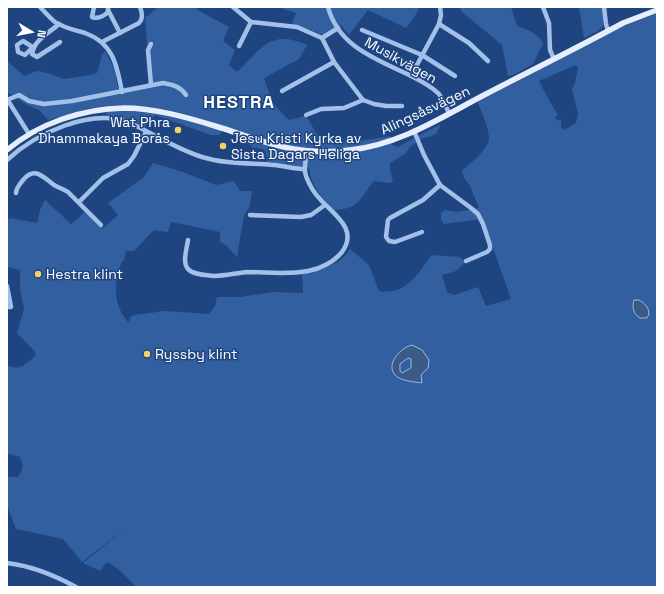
<svg xmlns="http://www.w3.org/2000/svg" width="664" height="594" viewBox="0 0 664 594" font-family="'Space Grotesk',sans-serif">
  <rect width="100%" height="100%" fill="#1e4580"/>
  <g fill="#325f9f" fill-rule="evenodd">
    <path d="M158,7H194L201,12L229,27L223,41L235,50L229,65L237,72C262,48 270,29 307,45L299,59L264,78C271,99 272,104 289,120L306,116L320,139L352,142L391,136L389,140L392,145L398,147L439,125L440,126L437,133L429,137L422,138L410,147L405,154L390,163V170L393,181L390,183L374,181C366,189 362,202 351,207C346,209 340,209 335,210C322,198 311,187 309,168L267,162L266,152L263,149L253,148L248,144L239,141L240,132L223,127L220,135H211L155,115L144,128L130,119L106,115V107L92,109L48,120L39,110L27,105L7,92V61L24,76L37,71L47,73L64,79L90,75L97,73L102,55L105,51L115,70L118,89L150,83L145,18Z"/>
    <polygon points="278,7 417,7 419,10 406,28 368,10 349,35 341,25 323,35 292,23 296,13"/>
    <path d="M460,7H511L517,26C529,30 537,33 543,43L533,64L513,75L508,76L502,45L461,11Z"/>
    <polygon points="579,7 603,7 603,26 598,31 584,38"/>
    <path d="M657,13V587H136C127,577 119,568 107,562L100,571L83,563L128,526L82,562L63,539L16,529L7,505V477H18C24,469 23,465 20,457L7,453V365C19,372 27,363 36,355L35,352L17,333L24,309L20,289V270L7,267V220L11,218L37,223L40,210L45,200L71,224L86,211L103,228L118,215L108,203L144,177L153,163L183,172L216,185L234,181L240,191H252L250,206L244,215L237,257L226,245L220,242V232L171,222L168,232L154,230L134,251H126C125,254 125,258 124,260C121,264 121,262 120,266C113,286 114,307 129,323L130,317L134,315L165,311L209,314L215,306L217,297H240L273,292L303,293L302,273C319,271 340,266 350,249L369,265L379,291C406,296 418,273 432,255L459,257L463,260L464,263C459,270 452,274 444,274L442,275L447,292L454,295L478,287L486,306L511,299L483,219L444,224L441,219V213L445,210L457,212L479,208L470,186L464,178L462,171C470,163 483,154 488,143C492,133 481,111 477,101L623,26ZM576,65L578,68L575,83L572,89L578,114L576,123L564,130L561,126V119L558,121L555,117L558,115C551,104 545,93 539,81ZM635,300H638L648,310L649,316L634,311ZM407,346L426,371L421,375V384C402,378 393,382 394,359Z"/>
    <polygon points="408,358 411,359 411,368 402,373 400,371 400,364"/>
  </g>
  <g fill="#3c5a85" stroke="#97baea" fill-rule="evenodd">
    <path d="M634,300H639C646,304 652,311 647,318H640C633,314 632,307 634,300Z"/>
    <path d="M412,345L422,350L429,360L428,368L421,375L422,383C415,382 400,381 395,375C385,363 402,347 412,345ZM408,358L411,359V368L402,373L400,371V364Z"/>
  </g>
  <g fill="none" stroke-linecap="round" stroke-linejoin="round">
    <g stroke="#a3c0e9" stroke-width="4.5">
      <path d="M40,7C45,12 50,18 55,22C64,28 75,30 85,33C113,43 117,65 122,92"/>
      <path d="M94,7L92,17C98,19 104,16 108,12V7"/>
      <polyline points="233,7 251,22 297,27 322,38 338,28"/>
      <path d="M328,7C338,45 373,58 405,73C417,79 429,84 439,94C443,100 446,107 449,113"/>
      <polyline points="543,7 549,23 550,50 554,59"/>
      <polyline points="604,7 606,24 608,31"/>
      <polyline points="108,10 120,33"/>
      <path d="M59,24C49,33 34,40 32,54L37,57L60,42"/>
      <polyline points="439,24 469,43 488,61"/>
      <polyline points="362,30 422,55 455,76"/>
      <polyline points="322,38 334,62 363,100 374,104 386,106 402,106"/>
      <path d="M102,42L139,23C143,19 142,12 140,7"/>
      <polyline points="151,44 148,50 151,85"/>
      <polyline points="239,46 251,22"/>
      <polyline points="33,47 25,55 18,52 17,45 23,41 34,48"/>
      <polyline points="411,76 439,24 441,15 440,7"/>
      <polyline points="282,91 334,62"/>
      <polyline points="7,99 29,134"/>
      <path d="M7,100L19,95L29,101L44,104L72,101L163,83C173,85 180,86 186,95"/>
      <polyline points="306,115 321,109 344,108 363,100"/>
      <polyline points="414,131 424,155 440,185 471,208 478,214 483,224 490,245 490,249 487,252 466,261"/>
      <path d="M7,160C35,134 91,107 130,123C154,134 176,149 202,157C225,164 250,163 274,165C285,166 295,169 305,169"/>
      <path d="M16,193C16,188 20,184 23,180C35,166 43,177 54,185C59,188 64,189 68,192L101,225"/>
      <polyline points="79,202 103,178 128,164 134,156 146,132"/>
      <polyline points="250,215 301,217 311,215 325,205"/>
      <polyline points="422,232 395,242 389,241 386,237 388,220 390,218 423,200 440,185"/>
      <path d="M188,240C187,248 182,262 188,269C193,275 206,275 214,276C225,276 236,273 247,272C267,272 288,275 308,271C320,269 334,262 342,252C359,229 333,214 320,199C314,193 309,184 306,176C303,168 306,159 307,152"/>
      <polyline points="7,286 11,307 7,307"/>
      <path d="M7,563C33,566 54,575 76,587"/>
    </g>
    <path stroke="#e6eefe" stroke-width="5.5" d="M7,150C39,123 82,109 124,108C154,108 186,117 215,126C264,141 296,157 350,150C399,145 442,117 484,95C530,71 577,48 623,23L657,10"/>
  </g>
  <g fill="#f7d263" stroke="#1e4580" stroke-width="1.5">
    <circle cx="178" cy="130" r="4"/>
    <circle cx="223" cy="146" r="4"/>
    <circle cx="38" cy="274" r="4"/>
    <circle cx="147" cy="354" r="4"/>
  </g>
  <g text-anchor="middle" stroke-width="3" stroke-linejoin="round" paint-order="stroke">
    <g font-size="14" fill="#fff" stroke="#1e4580">
      <text transform="translate(401 60) rotate(29)" y="5">Musikvägen</text>
      <text transform="translate(425 110) rotate(-25)" y="5">Alingsåsvägen</text>
    </g>
    <g font-size="14" fill="#fff" stroke="#1e4580" text-anchor="start">
      <text x="170" y="127" text-anchor="end">Wat Phra<tspan x="170" dy="16">Dhammakaya Borås</tspan></text>
      <text x="231" y="143">Jesu Kristi Kyrka av<tspan x="231" dy="16">Sista Dagars Heliga</tspan></text>
      <text x="46" y="279">Hestra klint</text>
      <text x="155" y="359">Ryssby klint</text>
    </g>
    <g font-size="18" font-weight="bold" letter-spacing="1" fill="#fff" stroke="#1e4580">
      <text x="239" y="108">HESTRA</text>
    </g>
  </g>
  <rect width="664" height="594" fill="none" stroke="#ffffff" stroke-width="16"/>
  <g transform="translate(32 32) rotate(100)" stroke="#1e4580" stroke-width="3" paint-order="stroke">
  <path d="M0-3L7 15L0 10L-7 15Z" fill="#ffffff"/>
  <text y="-6" font-size="11" font-weight="bold" text-anchor="middle" fill="#ffffff">N</text>
  </g>
</svg>
